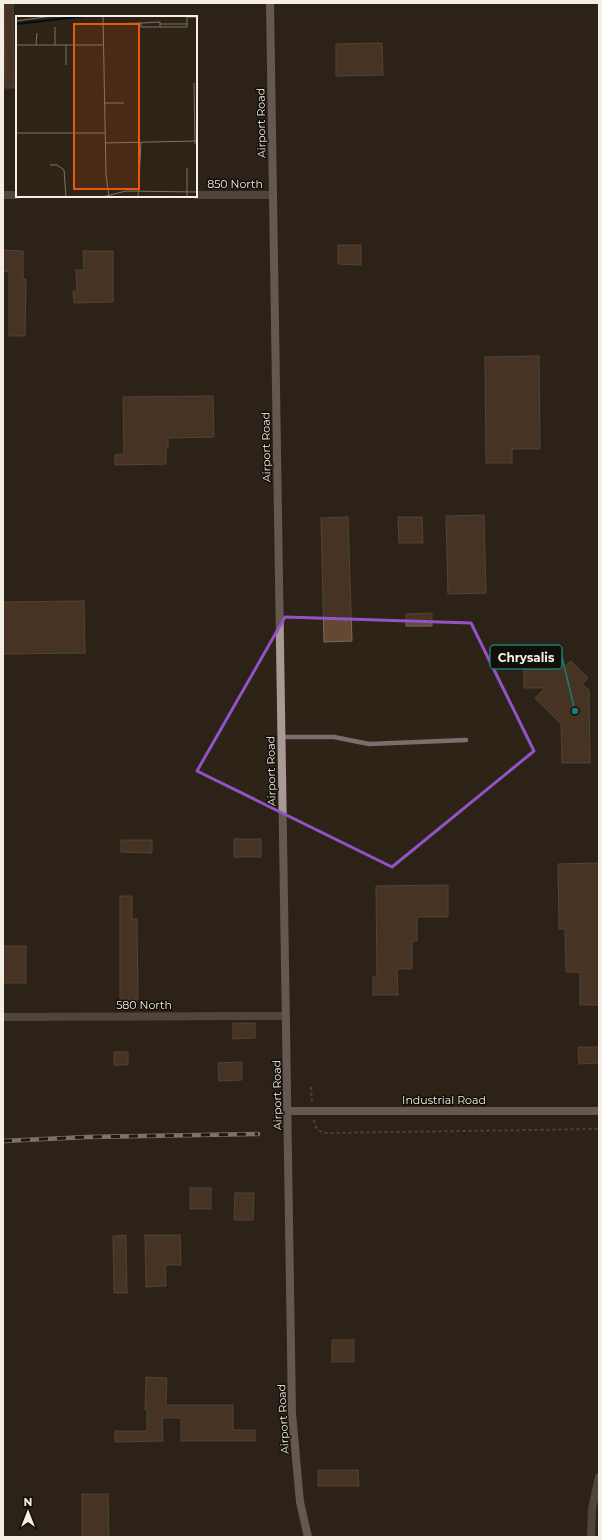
<svg xmlns="http://www.w3.org/2000/svg" width="602" height="1540" viewBox="0 0 602 1540" font-family="Montserrat,sans-serif">
  <rect width="100%" height="100%" fill="#2d2317"/>
  <g fill="#644831" stroke="#7a6b60">
    <polygon points="4,3 13,3 14,88 5,88"/>
    <polygon points="382,43 383,75 336,76 336,44"/>
    <polygon points="338,245 361,245 361,265 338,264"/>
    <polygon points="3,250 23,251 23,279 26,279 25,336 9,336 9,272 3,271"/>
    <polygon points="83,251 113,251 113,302 74,303 73,291 77,291 76,270 84,270"/>
    <polygon points="539,356 540,449 512,449 512,463 486,463 485,357"/>
    <polygon points="213,396 214,437 168,438 168,448 166,448 166,464 115,465 115,455 124,454 123,397"/>
    <polygon points="484,515 486,593 448,594 446,516"/>
    <polygon points="348,517 352,641 324,642 321,518"/>
    <polygon points="398,517 422,517 423,543 399,543"/>
    <polygon points="84,601 85,653 3,654 3,602"/>
    <polygon points="432,613 432,626 406,626 406,614"/>
    <polygon points="571,661 588,678 582,684 589,690 590,763 562,763 561,724 535,698 545,688 524,688 524,663 560,662 564,667"/>
    <rect x="234" y="839" width="27" height="18"/>
    <polygon points="121,840 152,840 152,853 121,852"/>
    <polygon points="599,863 599,1005 580,1005 580,972 566,972 565,929 559,929 558,864"/>
    <polygon points="448,885 448,917 417,917 417,941 412,941 412,969 397,969 398,995 373,995 373,977 377,977 376,886"/>
    <polygon points="120,896 132,896 132,919 137,919 138,1000 120,1000"/>
    <rect x="3" y="946" width="23" height="37"/>
    <polygon points="233,1023 255,1023 255,1038 233,1039"/>
    <polygon points="578,1047 599,1047 599,1063 579,1064"/>
    <rect x="114" y="1052" width="14" height="13"/>
    <polygon points="242,1062 242,1080 219,1081 218,1063"/>
    <rect x="190" y="1188" width="21" height="21"/>
    <polygon points="235,1193 254,1193 253,1220 234,1220"/>
    <polygon points="126,1235 127,1293 114,1293 113,1236"/>
    <polygon points="145,1235 180,1235 181,1265 165,1265 166,1286 146,1287"/>
    <rect x="332" y="1340" width="22" height="22"/>
    <polygon points="146,1377 167,1378 166,1405 233,1405 233,1430 255,1430 255,1441 181,1441 181,1418 162,1418 163,1441 115,1442 115,1431 147,1431 147,1410 145,1410"/>
    <polygon points="318,1470 358,1470 359,1486 318,1486"/>
    <polygon points="82,1494 108,1494 109,1537 82,1537"/>
  </g>
  <g fill="none" stroke-linecap="round" stroke-linejoin="round">
    <g stroke="#72695e" stroke-width="2" stroke-dasharray="3 3" stroke-linecap="butt">
      <polyline points="311,1087 312,1102"/>
      <path d="M314,1120C315,1128 318,1132 326,1133L599,1129"/>
    </g>
    <polyline stroke="#79706d" stroke-width="4.5" points="282,737 334,737 369,744 466,740"/>
    <g stroke="#79706d" stroke-width="8">
      <polyline points="3,195 17,195"/>
      <polyline points="196,195 273,195"/>
      <polyline points="3,1017 286,1016"/>
      <polyline points="591,1537 592,1509 599,1477"/>
    </g>
    <g stroke="#a99a96" stroke-width="8">
      <polyline points="270,3 292,1413 300,1502 308,1537"/>
      <polyline points="288,1111 599,1111"/>
    </g>
    <defs>
      <polyline id="rail" points="3,1141 87,1137 258,1134"/>
    </defs>
    <use href="#rail" stroke="#dad3ca" stroke-width="4.5"/>
    <use href="#rail" stroke="#120e08" stroke-width="3" stroke-dasharray="9" stroke-linecap="butt"/>
  </g>
  <path d="M0 0H602V1540H0ZM285,617L471,623L534,751L392,867L197,771Z" fill="#2d2317" fill-opacity=".55" fill-rule="evenodd"/>
  <path fill="none" stroke="#9353c7" stroke-width="3" stroke-linejoin="round" d="M285,617L471,623L534,751L392,867L197,771Z"/>
  <g text-anchor="middle" stroke-width="3" stroke-linejoin="round" paint-order="stroke">
    <g font-size="11" fill="#f4eee5" stroke="#120e08">
      <text transform="translate(261 123) rotate(-91)" y="4">Airport Road</text>
      <text x="235" y="188">850 North</text>
      <text transform="translate(266 447) rotate(-91)" y="4">Airport Road</text>
      <text transform="translate(271 771) rotate(-91)" y="4">Airport Road</text>
      <text x="144" y="1009">580 North</text>
      <text transform="translate(277 1095) rotate(-91)" y="4">Airport Road</text>
      <text x="444" y="1104">Industrial Road</text>
      <text transform="translate(283 1419) rotate(-93)" y="4">Airport Road</text>
    </g>
  </g>
  <g transform="translate(16 16)">
    <rect width="181" height="181" fill="#2d2317"/>
    <path fill="none" stroke="#000d1b" stroke-width="2" d="M0,8L70,0"/>
    <path fill="none" stroke="#7d7469" stroke-width="1" d="M87,0L90,159L93,181M0,5L36,0M87,8L125,7M144,8H171M39,11V29M144,11V6L125,7V11H171V1H181M0,29H88M20,29L21,17M50,29V49M178,67L179,128M88,87H108M0,117H89M89,127L181,125M34,149H41L48,154L50,181M86,181L110,175L181,176M122,181L125,127M171,181V152"/>
    <path fill="#e8590c" fill-opacity="0.15" stroke="#e8590c" stroke-width="2" d="M58,8H123V173H58Z"/>
    <rect width="181" height="181" fill="none" stroke="#f4eee5" stroke-width="2"/>
  </g>
  <path fill="none" stroke="#1a7c74" stroke-width="1.5" d="M575 711L562 657"/>
  <circle fill="#1a7c74" stroke="#120e08" stroke-width="1.5" cx="575" cy="711" r="4"/>
  <rect fill="#120e08" stroke="#1a7c74" stroke-width="1.5" x="490" y="645" width="72" height="24" rx="4"/>
  <g font-size="12" text-anchor="middle" font-weight="bold" fill="#f4eee5">
    <text x="526" y="662">Chrysalis</text>
  </g>
  <rect width="602" height="1540" fill="none" stroke="#f4eee5" stroke-width="8"/>
  <g transform="translate(28 1512)" stroke="#120e08" stroke-width="3" paint-order="stroke">
  <path d="M0-3L7 15L0 10L-7 15Z" fill="#f4eee5"/>
  <text y="-6" font-size="11" font-weight="bold" text-anchor="middle" fill="#f4eee5">N</text>
  </g>
</svg>
